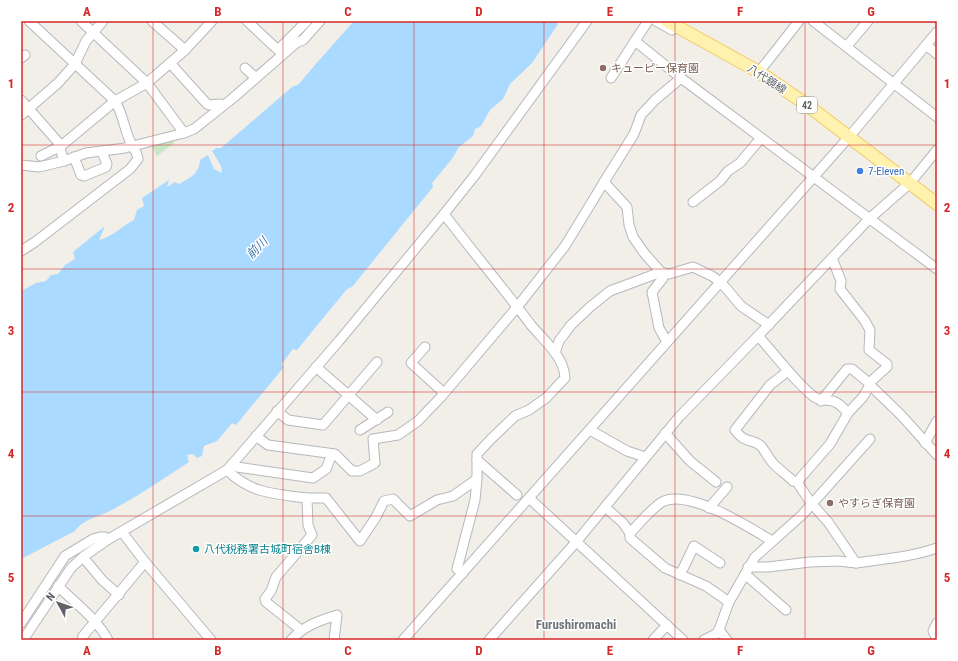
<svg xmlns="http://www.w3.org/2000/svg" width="958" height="661" viewBox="0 0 958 661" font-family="'Roboto Condensed','Noto Sans JP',sans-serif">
  <rect width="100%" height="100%" fill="#f1efe8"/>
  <polygon fill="#c5e8c5" points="175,138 173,144 157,156 151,144"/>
  <path fill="#aadaff" d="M354,21H556L558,24L532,63L510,84L503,99L490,110L481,126L475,129L473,136L459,147L452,159L432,183L433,187L352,287L347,289L297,350L293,349L281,365L284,367L236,425L232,423L217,441L204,446L202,456L197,458L193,454L187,455L189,462C163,479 138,496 112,510C100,516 82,520 75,531L21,559V291L36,283L46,281L51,275L58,274L65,265L75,259L73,252L105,226L99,240C112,237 122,226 134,220L137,210L144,206L142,198L169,180L167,187L175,182L179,184C190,178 199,174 200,160L208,155L214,169L222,173L221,166L212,151L216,148H221L292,87L299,84L314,66Z"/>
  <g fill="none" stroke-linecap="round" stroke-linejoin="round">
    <defs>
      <g id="minor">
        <polyline points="81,21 147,83 184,133"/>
        <polyline points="152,21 185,50"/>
        <polyline points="247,21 278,50 307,21"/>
        <polyline points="648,21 635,41 681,78 937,269"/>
        <polyline points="656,21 672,30"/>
        <polyline points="813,21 937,117"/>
        <polyline points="926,45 937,54"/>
        <polyline points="847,46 868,21"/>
        <polyline points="21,58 25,55"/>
        <polyline points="170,63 207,104 209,105 220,104 222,106"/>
        <polyline points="245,68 256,78"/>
        <polyline points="759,72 799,21"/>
        <polyline points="611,78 635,41"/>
        <polyline points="681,78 655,100 641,115 634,134 604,182 627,207 629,225 633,237 645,254 661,272 669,274 693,267 712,276 720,282 725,287 741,306 769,325"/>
        <polyline points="21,100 58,142 64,161"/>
        <polyline points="21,115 58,83 75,64 86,41 103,21"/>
        <polyline points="41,156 61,146 115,101 147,83 185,50 212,21"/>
        <polyline points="74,157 81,175 84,176 106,167 107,164 102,152"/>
        <polyline points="21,165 39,167 64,161 86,153 125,148 184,133 194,129 233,98 296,43 303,40 320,21"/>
        <polyline points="693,202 720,181 728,171 740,163 761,138"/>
        <path d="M444,214C473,252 503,288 531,325C544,341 564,356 565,378L546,398L529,410L515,416L491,439L477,454V479L475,500L457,569L463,573"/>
        <path d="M21,251L35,242L130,169L138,159C137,150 133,149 130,141C124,128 123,114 115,101L29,21"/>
        <path d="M758,336C777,356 792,379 813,396C821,403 830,398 837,403C841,405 845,410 848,413"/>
        <polyline points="425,347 411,363 444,393"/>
        <polyline points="555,353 559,341 571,325 590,307 610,291 661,272 663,278 652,292 659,328 667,342"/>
        <polyline points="316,367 377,420"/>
        <polyline points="870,385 901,415 937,455"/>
        <polyline points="821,401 847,369 852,369 869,383"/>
        <polyline points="277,411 288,420 323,425 377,362"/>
        <polyline points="360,430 388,412"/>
        <polyline points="590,430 627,451 645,457"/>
        <polyline points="665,433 690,461 716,482"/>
        <polyline points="256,436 268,445 335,454 352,471 360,471 375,463 373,439 398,435 418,421 441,397 518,306 565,246 604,182"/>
        <polyline points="925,443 937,421"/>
        <polyline points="477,460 517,495"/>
        <polyline points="232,464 237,467 313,478 326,469 332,454"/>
        <path d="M227,470C251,494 276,494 307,498L308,525L312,535L276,577L271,591L265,599L266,602L301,630"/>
        <polyline points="797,482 830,444 848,413 863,397 870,385 869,383 887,367 887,364 869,350 870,330 865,321 840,289 841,281 832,258"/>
        <polyline points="307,498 326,498 360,541 376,517 384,501 393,499 410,516 437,500 453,496 477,479"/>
        <polyline points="529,498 683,640"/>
        <path d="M605,507L623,523L630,533C639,524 653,506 664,501C691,490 749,527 772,541"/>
        <polyline points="709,508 727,487"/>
        <polyline points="122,532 145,562 211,640"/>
        <polyline points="630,533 630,538 665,568 706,586 729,602"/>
        <polyline points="83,557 102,580 119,595"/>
        <path d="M856,563C883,559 911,557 937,548"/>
        <path d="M748,567H768L810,562L838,561L856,563L828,522L811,503L797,482L793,481C786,474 778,469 772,462C768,457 765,451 761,446C752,438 745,444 735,430L770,385L788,371"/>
        <polyline points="745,574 786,610"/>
        <polyline points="680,575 694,546 720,563"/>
        <path d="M58,586C75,603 97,619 108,640"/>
        <polyline points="21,623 65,556 93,539 100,537 105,537 107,540"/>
        <polyline points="937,623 933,631 937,639"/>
        <polyline points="719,630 727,640"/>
        <polyline points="23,640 71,568 83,557 107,540 227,470 339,341 444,214 475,175 587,21"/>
        <polyline points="82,640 83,636 145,562"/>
        <path d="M291,640C305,625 319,621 337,615L334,640"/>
        <polyline points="403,640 849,137 937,32"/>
        <polyline points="489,640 577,541 679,417 758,336 869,219 910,183 937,150"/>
        <polyline points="653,640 667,625"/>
        <polyline points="704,640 716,634 719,630 729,602 755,557 802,515 870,439"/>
      </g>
      <polyline id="major" points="667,21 759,72 807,105 937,204"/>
    </defs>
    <use href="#minor" stroke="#b5b8bc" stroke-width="11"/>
    <use href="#major" stroke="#f2c960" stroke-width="14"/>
    <use href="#minor" stroke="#fff" stroke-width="9"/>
    <use href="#major" stroke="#fff2af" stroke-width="12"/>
  </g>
  <path fill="none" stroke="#d62828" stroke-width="1" stroke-opacity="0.55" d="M153,21V640M283,21V640M414,21V640M544,21V640M675,21V640M805,21V640M21,145H937M21,269H937M21,392H937M21,516H937"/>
  <g fill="#8d6e63" stroke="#fff" stroke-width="1.5">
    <circle cx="603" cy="68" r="4"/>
    <circle cx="830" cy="503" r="4"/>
  </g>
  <circle fill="#3f7fe0" stroke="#fff" stroke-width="1.5" cx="860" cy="171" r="4"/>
  <circle fill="#0f9aa8" stroke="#fff" stroke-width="1.5" cx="196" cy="549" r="4"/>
  <g text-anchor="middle" stroke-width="3" stroke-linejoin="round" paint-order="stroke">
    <rect fill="#fff" stroke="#8f9295" stroke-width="1" x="797" y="97" width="20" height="16" rx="3"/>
    <g font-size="10" font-weight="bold" fill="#5f6368">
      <text x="807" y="109">42</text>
    </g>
    <g font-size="11" fill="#785e54" stroke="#fff" text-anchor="start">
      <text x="611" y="72">キューピー保育園</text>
      <text x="838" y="507">やすらぎ保育園</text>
    </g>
    <g font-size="11" fill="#5f6368" stroke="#fff">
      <text transform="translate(767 79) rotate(33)" y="4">八代鏡線</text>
    </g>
    <g font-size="11" fill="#366cbe" stroke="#fff" text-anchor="start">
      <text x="868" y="175">7-Eleven</text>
    </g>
    <g font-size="11" fill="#0d838f" stroke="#fff" text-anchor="start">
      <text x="204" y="553">八代税務署古城町宿舎B棟</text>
    </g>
    <g font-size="12" font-style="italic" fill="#4174aa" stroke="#fff">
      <text transform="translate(257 248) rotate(-46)" y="4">前川</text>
    </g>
    <g font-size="13" font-weight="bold" fill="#70757a" stroke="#fff">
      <text x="576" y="629">Furushiromachi</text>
    </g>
  </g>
  <rect width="958" height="661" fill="none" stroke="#ffffff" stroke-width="44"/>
  <g transform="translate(58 603) rotate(310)" stroke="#ffffff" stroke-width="3" paint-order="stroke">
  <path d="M0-3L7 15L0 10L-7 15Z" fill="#5f6368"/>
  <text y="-6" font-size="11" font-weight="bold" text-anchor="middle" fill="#5f6368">N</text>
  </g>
  <rect x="22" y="22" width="914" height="617" fill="none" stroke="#d62828" stroke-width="1.5"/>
  <g font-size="13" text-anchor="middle" font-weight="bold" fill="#d62828">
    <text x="87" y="16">A</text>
    <text x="218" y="16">B</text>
    <text x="348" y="16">C</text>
    <text x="479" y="16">D</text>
    <text x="610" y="16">E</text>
    <text x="740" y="16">F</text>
    <text x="871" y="16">G</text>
    <text x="11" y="88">1</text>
    <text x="947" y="88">1</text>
    <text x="11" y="212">2</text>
    <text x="947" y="212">2</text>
    <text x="11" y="335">3</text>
    <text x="947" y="335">3</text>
    <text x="11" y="458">4</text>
    <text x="947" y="458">4</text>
    <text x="11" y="582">5</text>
    <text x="947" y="582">5</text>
    <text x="87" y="655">A</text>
    <text x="218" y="655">B</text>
    <text x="348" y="655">C</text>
    <text x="479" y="655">D</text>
    <text x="610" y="655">E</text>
    <text x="740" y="655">F</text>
    <text x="871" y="655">G</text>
  </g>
</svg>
